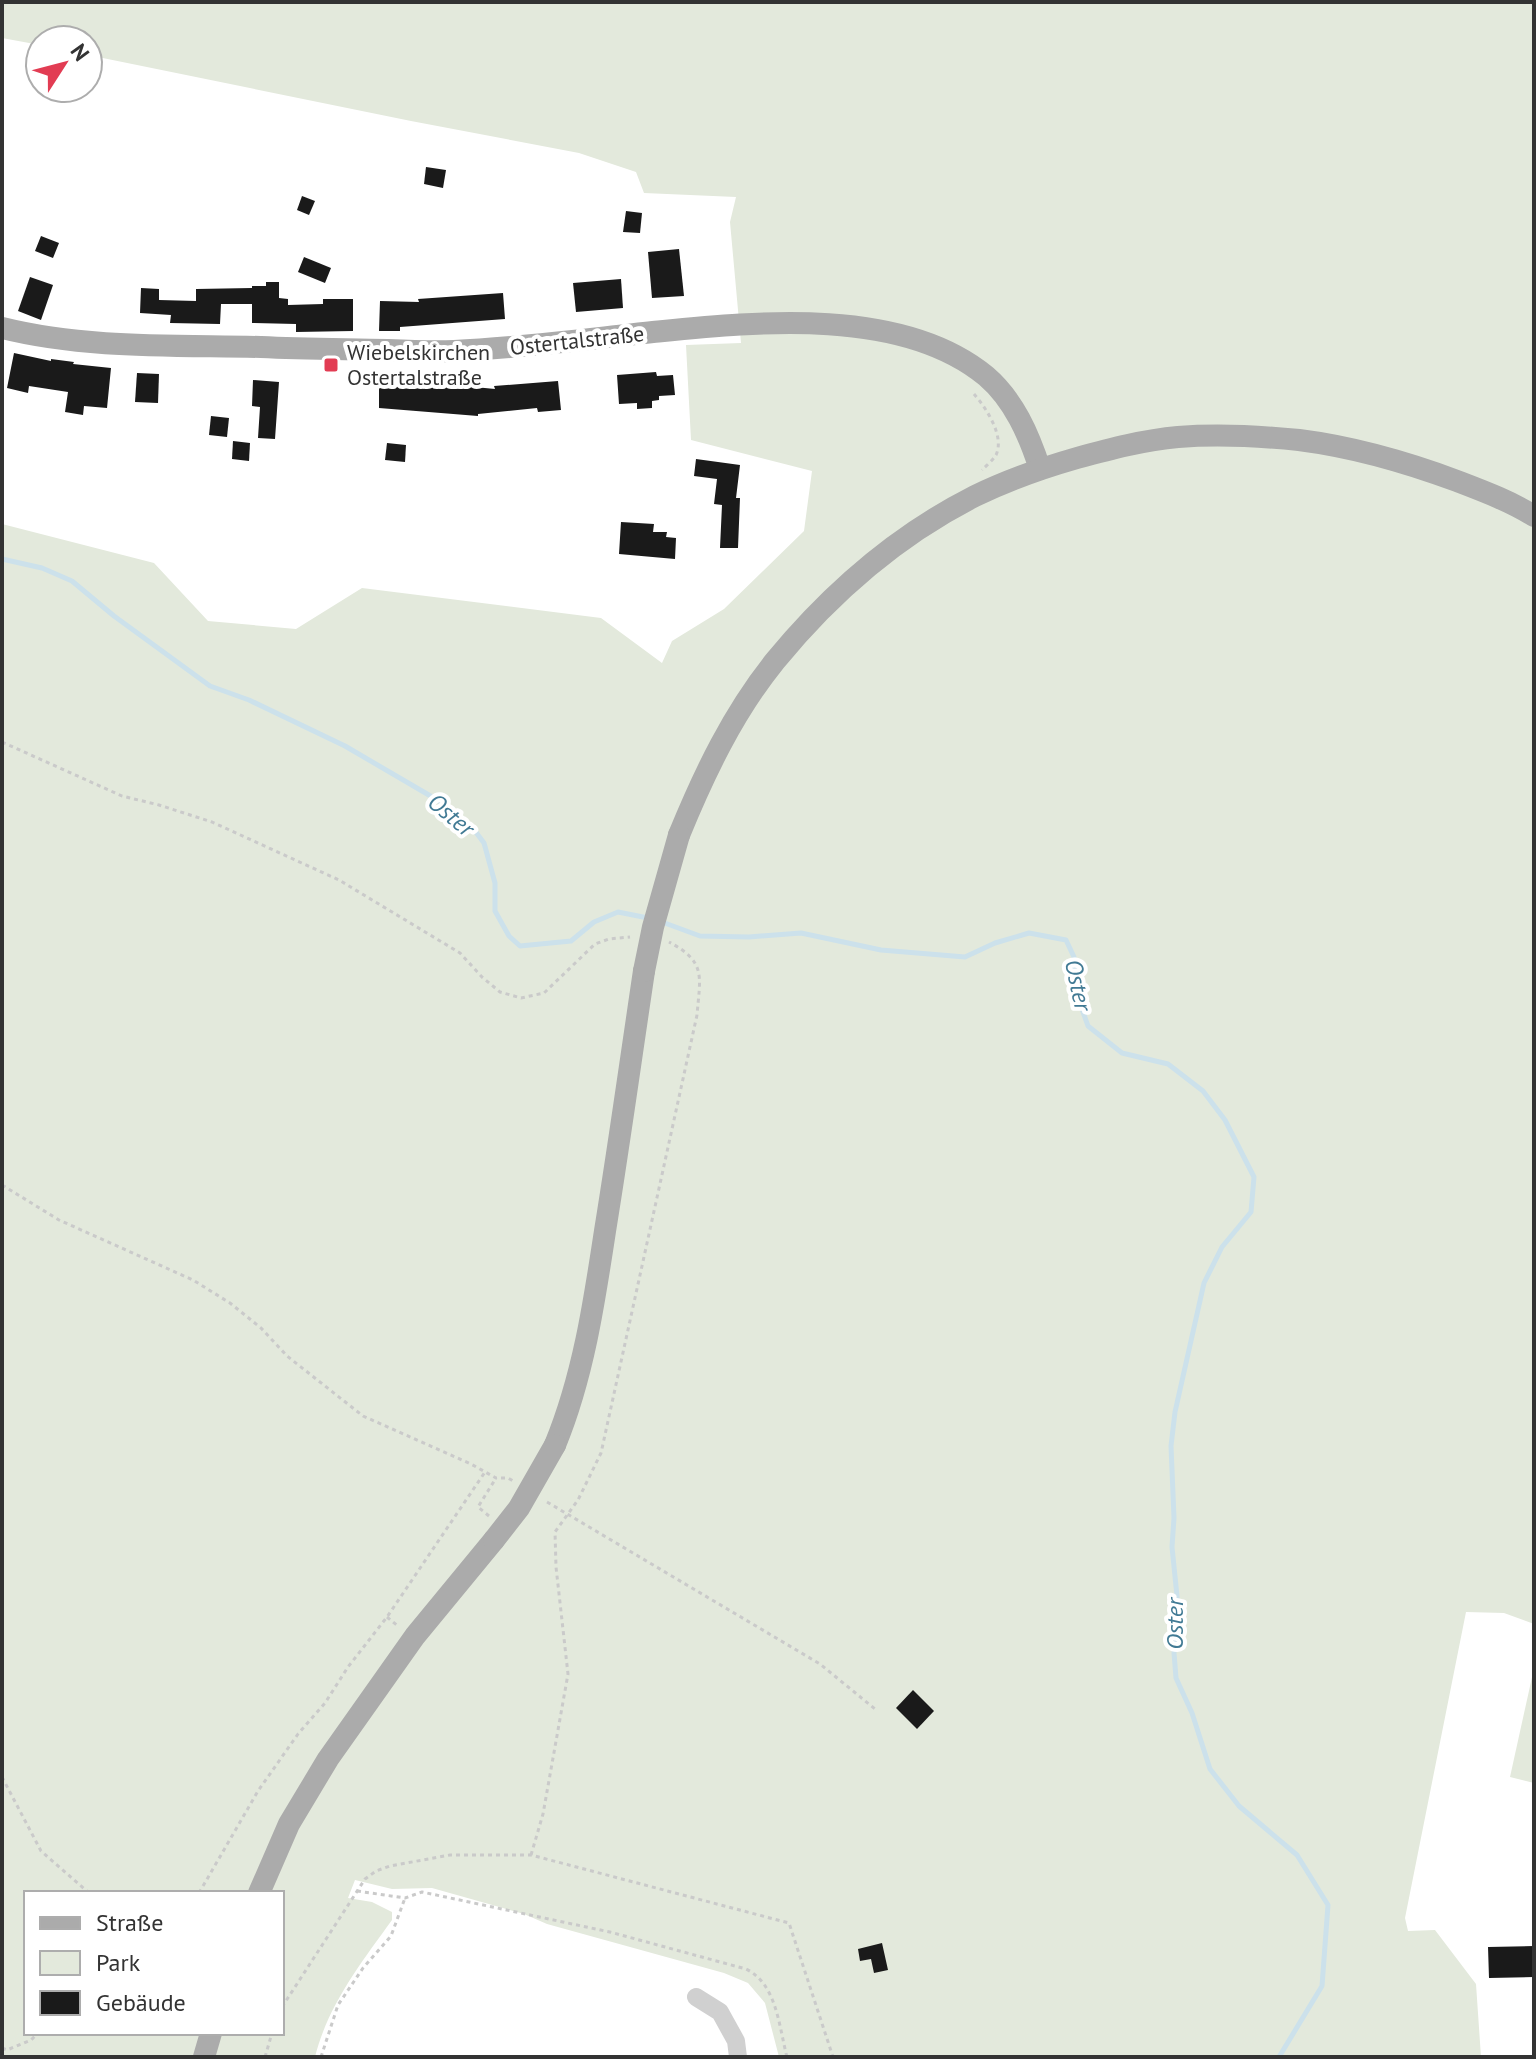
<svg xmlns="http://www.w3.org/2000/svg" width="1536" height="2059" viewBox="0 0 1536 2059" font-family="'PT Sans',sans-serif">
  <rect width="100%" height="100%" fill="#fff"/>
  <g fill="#e3e9dc" fill-rule="evenodd">
    <path d="M2,2H1534V1624L1504,1613L1466,1612L1405,1918L1408,1931L1435,1930L1476,1984L1481,2057H779L765,2003L748,1983L724,1973L547,1924L524,1914L432,1888L392,1889L355,1880L348,1898L372,1902L392,1912V1920C361,1963 328,2005 315,2057H2V524L154,563L208,621L296,629L362,588L601,618L662,663L672,641L724,609L804,531L812,471L691,440L686,345L741,343L730,222L736,197L644,193L636,172L579,153L411,121L88,55V40H40V45L2,38ZM26,1893H282V2033H26Z"/>
    <polygon points="1534,1668 1534,1783 1510,1777"/>
  </g>
  <g fill="none" stroke-linecap="round" stroke-linejoin="round">
    <g stroke="#cce1eb" stroke-width="5">
      <polyline points="2,559 42,568 72,581 114,616 210,686 249,700 345,746 446,805 472,827 484,843 495,883 495,911 509,936 520,946 571,941 594,922 618,912 648,918"/>
      <polyline points="662,922 700,936 749,937 801,933 881,950 965,957 995,943 1029,933 1066,940 1074,957 1074,987 1088,1026 1122,1053 1168,1064 1203,1091 1225,1120 1254,1177 1251,1212 1222,1247 1204,1283 1175,1412 1171,1446 1174,1518 1172,1547 1177,1596 1177,1633 1174,1653 1176,1678 1192,1713 1210,1769 1239,1806 1297,1855 1328,1905 1322,1986 1279,2057"/>
    </g>
  </g>
  <g fill="#1a1a1a">
    <polygon points="426,167 446,170 443,188 424,184"/>
    <polygon points="302,196 315,201 309,215 297,210"/>
    <polygon points="626,211 642,213 640,233 623,232"/>
    <polygon points="41,236 59,243 53,258 35,251"/>
    <polygon points="679,249 684,296 652,298 648,252"/>
    <polygon points="304,257 331,268 325,283 298,272"/>
    <polygon points="30,277 53,285 41,320 18,311"/>
    <polygon points="621,279 623,308 576,312 573,283"/>
    <polygon points="266,282 279,282 279,298 288,299 288,305 323,304 323,299 353,299 353,331 296,332 296,324 252,323 252,304 221,304 220,324 170,323 171,315 140,313 141,288 159,289 159,300 196,301 196,289 252,288 252,286 266,286"/>
    <polygon points="503,293 505,319 400,327 400,331 379,331 380,301 419,302 418,299"/>
    <polygon points="14,353 51,361 51,359 74,362 73,364 111,368 107,408 84,406 83,415 65,412 68,392 29,386 28,393 7,388"/>
    <polygon points="656,372 657,376 673,375 675,395 659,396 659,400 652,401 652,408 637,409 637,403 619,404 617,375"/>
    <polygon points="137,373 159,374 158,403 135,402"/>
    <polygon points="253,380 279,382 275,439 258,438 260,407 252,406"/>
    <polygon points="413,381 495,389 494,386 558,381 561,410 538,412 537,408 478,414 478,416 379,408 379,383 413,386"/>
    <polygon points="211,416 229,418 227,437 209,435"/>
    <polygon points="233,441 250,443 249,461 232,459"/>
    <polygon points="387,443 406,445 405,462 385,460"/>
    <polygon points="696,459 740,465 736,498 740,498 738,548 720,548 722,505 714,504 717,479 694,476"/>
    <polygon points="621,522 654,524 653,532 667,532 666,537 676,538 675,559 619,554"/>
    <polygon points="913,1690 934,1711 917,1729 896,1708"/>
    <polygon points="882,1943 888,1970 874,1973 871,1959 860,1961 858,1949"/>
    <polygon points="1534,1946 1534,1977 1489,1978 1488,1947"/>
  </g>
  <g fill="none" stroke-linecap="round" stroke-linejoin="round">
    <g stroke="#cacaca" stroke-width="3" stroke-dasharray="4 4" stroke-linecap="butt">
      <path d="M974,394C986,408 1005,436 996,455C993,460 986,466 982,470"/>
      <polyline points="2,742 122,796 159,805 212,822 339,880 460,953 482,977 500,992 521,998 544,993 595,944 609,939 630,937"/>
      <polyline points="2,1185 59,1220 193,1280 230,1303 261,1328 287,1356 363,1416 471,1464 496,1478 508,1478 513,1481"/>
      <polyline points="547,1502 820,1664 875,1709"/>
      <polyline points="489,1516 478,1507 496,1478"/>
      <polyline points="387,1617 399,1627"/>
      <polyline points="2,1777 41,1851 89,1893"/>
      <path d="M531,1855L543,1814L568,1674L556,1567L555,1532L578,1500L601,1453L697,1015C700,977 707,962 669,942"/>
      <path d="M357,1891L405,1898L422,1892L610,1932L746,1969C777,1984 779,2027 787,2057"/>
      <polyline points="199,1893 258,1791 298,1734 325,1703 348,1667 387,1617 485,1472"/>
      <polyline points="282,2007 365,1879 376,1871 390,1866 450,1855 531,1855 789,1923 833,2057"/>
      <polyline points="2,2048 7,2050 31,2040 38,2033"/>
      <polyline points="265,2057 272,2033"/>
      <polyline points="321,2057 338,2005 363,1968 391,1936 405,1898"/>
    </g>
    <polyline stroke="#d0d0d0" stroke-width="18" points="696,1997 720,2012 736,2041 738,2057"/>
    <g stroke="#ababab" stroke-width="22">
      <path d="M2,328C86,349 175,345 261,347C303,349 345,349 388,350C410,351 432,352 454,351C520,348 587,339 653,332C754,322 901,306 986,376C1014,400 1029,435 1040,469"/>
      <path d="M679,835C704,774 733,713 775,661C830,594 898,535 975,496C1008,480 1042,468 1077,458C1110,449 1144,440 1178,437C1219,434 1259,436 1299,440C1354,447 1406,462 1457,481C1483,491 1510,501 1534,516"/>
      <path d="M555,1445C583,1377 594,1304 605,1231C619,1145 631,1058 644,971"/>
      <polyline points="259,1893 289,1824 328,1759 415,1636 494,1540"/>
      <polyline points="204,2057 211,2033"/>
    </g>
    <g stroke="#ababab" stroke-width="22">
      <polyline points="644,971 653,927 679,835"/>
      <polyline points="494,1540 519,1508 555,1445"/>
    </g>
  </g>
  <rect fill="#e23c53" stroke="#fff" stroke-width="3" x="323" y="357" width="16" height="16" rx="4"/>
  <g text-anchor="middle" stroke-width="8" stroke-linejoin="round" paint-order="stroke">
    <g font-size="22" fill="#333" stroke="#fff">
      <text transform="translate(577 340) rotate(-6)" y="8">Ostertalstraße</text>
    </g>
    <g font-size="22" fill="#333" stroke="#fff" text-anchor="start">
      <text x="347" y="360">Wiebelskirchen<tspan x="347" dy="25">Ostertalstraße</tspan></text>
    </g>
    <g font-size="24" font-style="italic" fill="#417a94" stroke="#fff">
      <text transform="translate(451 815) rotate(40)" y="8">Oster</text>
      <text transform="translate(1078 985) rotate(78)" y="8">Oster</text>
      <text transform="translate(1175 1624) rotate(-90)" y="8">Oster</text>
    </g>
  </g>
  <rect width="1536" height="2059" fill="none" stroke="#333333" stroke-width="8"/>
  <rect x="24" y="1891" width="260" height="144" fill="#ffffff" stroke="#adadad" stroke-width="2"/>
  <rect x="40" y="1917" width="40" height="12" fill="#ababab" stroke="#adadad" stroke-width="2"/>
  <text x="96" y="1931" font-size="24" fill="#333333">Straße</text>
  <rect x="40" y="1951" width="40" height="24" fill="#e3e9dc" stroke="#adadad" stroke-width="2"/>
  <text x="96" y="1971" font-size="24" fill="#333333">Park</text>
  <rect x="40" y="1991" width="40" height="24" fill="#1a1a1a" stroke="#adadad" stroke-width="2"/>
  <text x="96" y="2011" font-size="24" fill="#333333">Gebäude</text>
  <g transform="translate(64 64) rotate(54)"><circle r="38" fill="#ffffff" stroke="#adadad" stroke-width="2"/>
  <path d="M0-6L14 30L0 20L-14 30Z" fill="#e23c53"/>
  <text y="-12" font-size="22" font-weight="bold" text-anchor="middle" fill="#333333">N</text>
  </g>
</svg>
